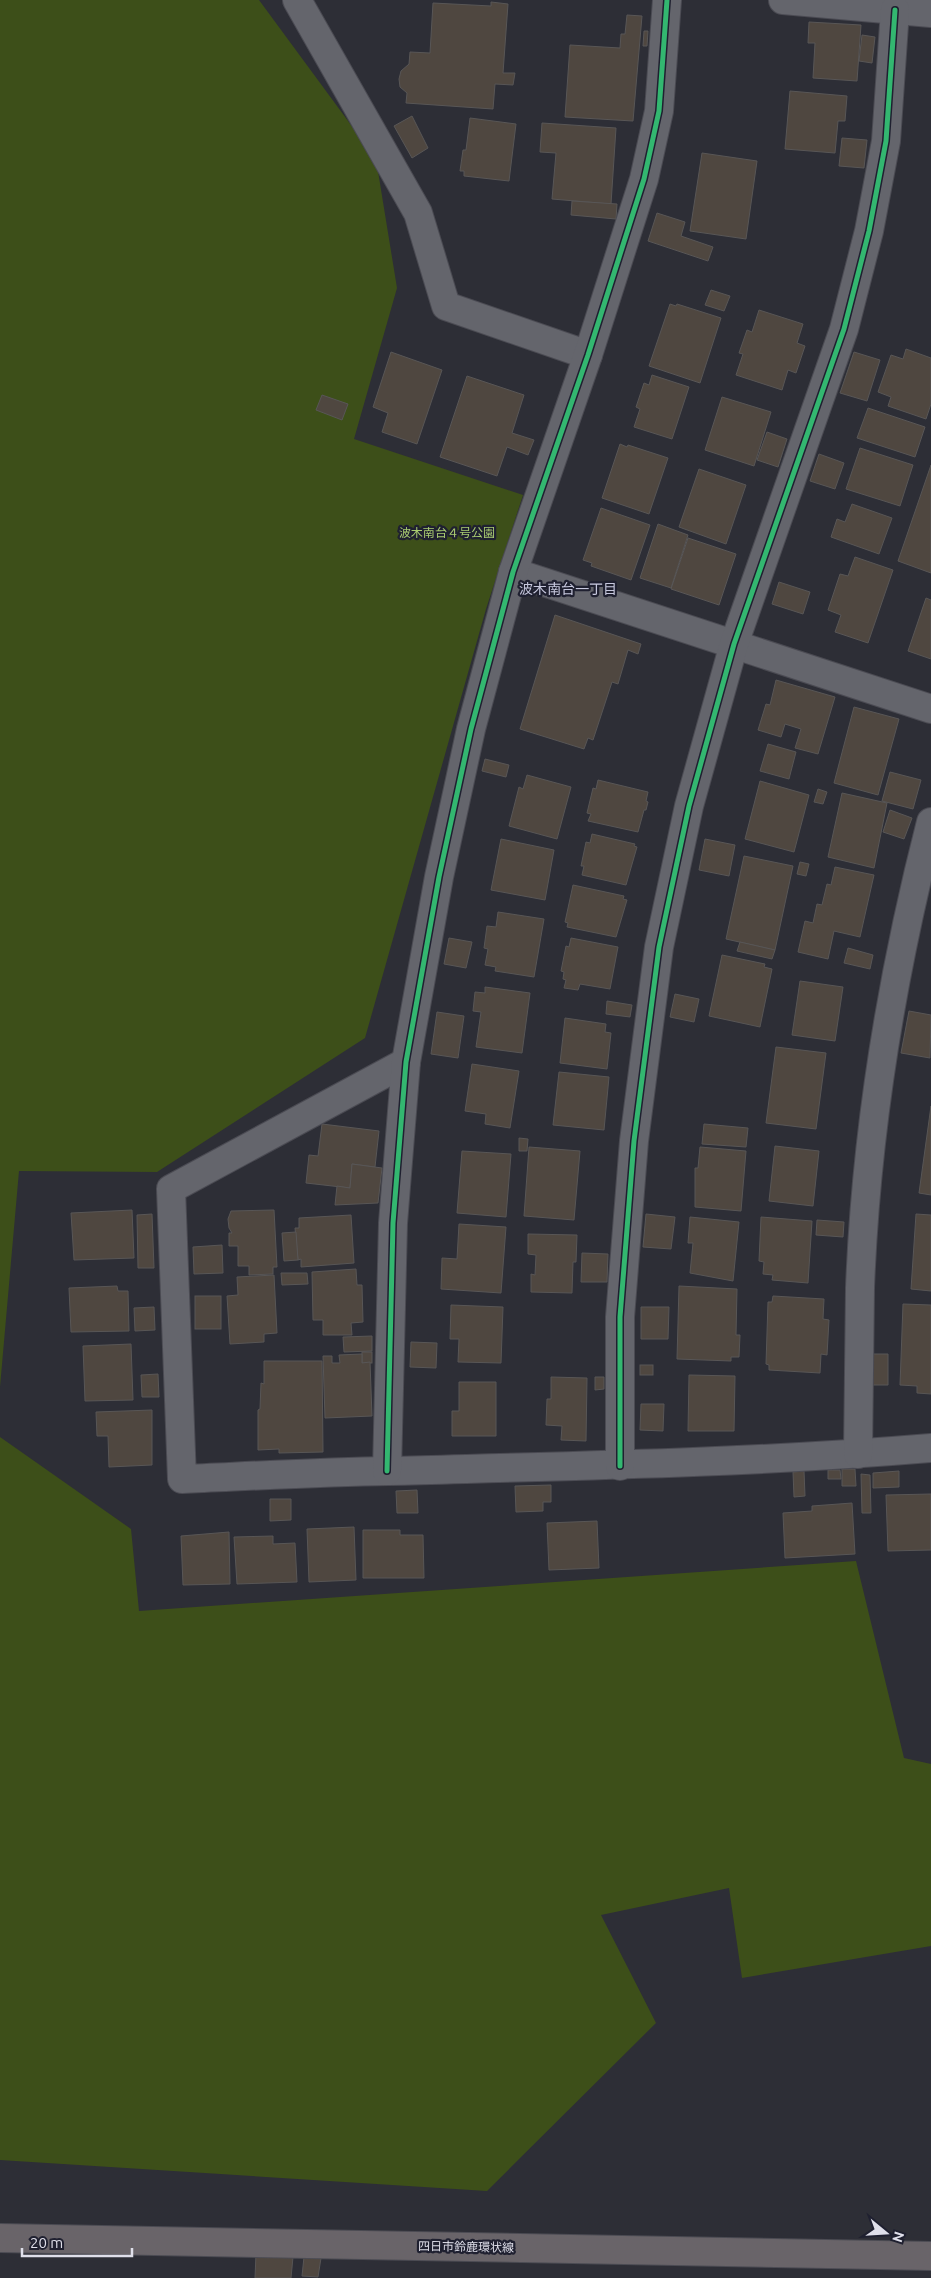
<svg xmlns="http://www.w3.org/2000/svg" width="931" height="2278" viewBox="0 0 931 2278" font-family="Ubuntu,'Noto Sans JP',sans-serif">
  <rect width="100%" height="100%" fill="#2d2e36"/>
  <g fill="#3d4f19">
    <polygon points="0,0 259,0 376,159 397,288 354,439 523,495 486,609 365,1038 157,1172 19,1171 0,1387"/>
    <polygon points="0,1437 131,1529 139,1611 856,1561 904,1758 931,1764 931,1946 742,1978 729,1888 601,1915 656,2023 487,2191 0,2160"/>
  </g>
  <g fill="#4f4740" stroke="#585656">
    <polygon points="491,2 508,4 503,73 515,73 513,85 495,84 493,109 406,103 407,93 400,87 399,79 401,71 409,64 410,52 430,53 433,3 491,6"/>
    <polygon points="627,15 642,16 633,121 565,117 570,45 620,48 621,34 625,34"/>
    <polygon points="809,22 861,25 857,81 813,78 815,43 808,43"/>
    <polygon points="644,31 648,31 647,46 643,46"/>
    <polygon points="862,35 875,37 872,63 859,61"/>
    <polygon points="790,91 847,96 845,121 838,121 835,153 785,149"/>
    <polygon points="412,116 428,148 412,158 394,126"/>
    <polygon points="470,118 516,124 509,181 464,176 464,171 460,171 463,150 466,150"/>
    <polygon points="542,123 616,128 611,204 552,199 556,153 540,152"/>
    <polygon points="842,138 867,140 864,168 839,166"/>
    <polygon points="702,153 757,161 746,239 690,231"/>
    <polygon points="572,201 617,204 616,219 571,215"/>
    <polygon points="657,213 685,222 681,236 713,247 708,261 648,241"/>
    <polygon points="711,290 730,296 724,311 705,305"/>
    <polygon points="670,304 676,306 677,304 721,318 700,383 649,366"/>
    <polygon points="759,310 803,324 797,343 805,346 796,373 788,370 782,390 736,375 743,354 739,353 747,330 752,332"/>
    <polygon points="906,349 931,358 931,404 926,419 888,406 891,397 878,392 891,355 903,359"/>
    <polygon points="391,352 442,370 417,444 382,432 388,413 373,407"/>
    <polygon points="854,352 880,360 867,401 840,393"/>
    <polygon points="652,375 689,387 672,439 634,427 640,409 636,407 644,383 649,385"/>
    <polygon points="467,376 524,395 512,433 534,440 528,455 507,447 497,476 440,457"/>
    <polygon points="322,395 348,404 342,420 316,410"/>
    <polygon points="722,397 771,412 754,466 705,450"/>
    <polygon points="868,408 925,427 915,457 857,438"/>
    <polygon points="767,432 787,439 778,467 757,460"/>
    <polygon points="620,444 627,447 628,445 668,458 649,514 602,498"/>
    <polygon points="860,448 913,465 900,506 846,489"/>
    <polygon points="819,454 844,463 835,489 810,481"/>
    <polygon points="931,465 931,573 898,561"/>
    <polygon points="699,469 746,485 726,544 679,527"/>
    <polygon points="852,504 892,518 879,554 831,537 837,519 845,522"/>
    <polygon points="601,508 650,525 631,580 591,566 592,563 583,560"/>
    <polygon points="658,524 688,535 671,588 640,578"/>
    <polygon points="688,538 736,554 719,605 671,589"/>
    <polygon points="855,557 893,570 868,643 835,632 841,615 828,610 840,574 848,576"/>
    <polygon points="779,582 810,592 803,614 772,604"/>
    <polygon points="926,598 931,600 931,659 908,651"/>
    <polygon points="555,615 641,644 638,654 628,650 618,684 612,682 593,740 588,738 584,749 520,729"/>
    <polygon points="776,680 835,697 818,754 795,748 801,729 785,724 781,737 758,730 766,704 770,705"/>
    <polygon points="854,707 899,719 878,795 834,783"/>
    <polygon points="768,744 796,752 789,779 760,771"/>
    <polygon points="485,759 509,765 506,777 482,771"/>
    <polygon points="890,772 921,780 913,809 882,801"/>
    <polygon points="527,775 571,787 557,839 509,826 519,787 523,789"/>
    <polygon points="598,780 648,792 646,801 648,802 646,810 644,810 638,832 588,821 591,814 587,813 593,788 596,789"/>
    <polygon points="760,781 809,795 794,852 745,839"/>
    <polygon points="818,789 827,792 823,804 814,802"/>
    <polygon points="842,793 887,803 874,868 828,857"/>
    <polygon points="890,810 912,818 904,839 883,832"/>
    <polygon points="592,834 635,844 634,846 637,847 626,885 582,875 584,866 581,866 586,842 590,843"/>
    <polygon points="501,839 554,850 545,900 491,890"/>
    <polygon points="705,839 735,845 729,876 699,870"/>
    <polygon points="744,856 793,866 775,950 726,939"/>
    <polygon points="800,862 809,864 806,876 797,874"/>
    <polygon points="835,867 874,875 860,937 834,931 828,959 798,952 805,921 813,923 817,904 822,905 827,884 831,885"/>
    <polygon points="573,885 624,896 623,899 627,900 616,937 567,927 568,923 565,922"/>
    <polygon points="498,912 544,919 534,977 495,971 496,967 485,965 488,949 484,948 487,926 496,927"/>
    <polygon points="449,938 472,942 466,968 444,964"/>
    <polygon points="571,938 618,947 610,989 580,984 578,990 564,988 566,980 563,979 564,972 561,971 566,946 569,947"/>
    <polygon points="740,942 775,950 772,959 737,951"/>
    <polygon points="848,948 873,955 870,969 844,963"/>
    <polygon points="722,955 765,964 764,967 772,969 760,1027 709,1016"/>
    <polygon points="800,981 843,987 835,1041 792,1035"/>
    <polygon points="485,987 530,993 522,1053 476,1047 481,1012 473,1011 475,992 485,993"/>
    <polygon points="675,994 699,999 694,1022 670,1017"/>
    <polygon points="607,1001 632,1005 630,1017 606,1014"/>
    <polygon points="909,1011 931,1015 930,1058 901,1053"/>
    <polygon points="437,1012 464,1016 458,1058 431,1054"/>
    <polygon points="565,1018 606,1024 605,1032 611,1033 607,1069 560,1063"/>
    <polygon points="776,1047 826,1053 816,1129 766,1123"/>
    <polygon points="472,1064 519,1071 510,1128 485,1124 486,1114 465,1111"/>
    <polygon points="559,1072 609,1077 604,1130 553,1125"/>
    <polygon points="931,1106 931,1195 919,1193"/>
    <polygon points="322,1124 379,1131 375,1167 352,1164 350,1188 306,1183 309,1155 318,1156"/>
    <polygon points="704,1124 748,1128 746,1147 702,1144"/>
    <polygon points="519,1138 528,1139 527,1151 519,1151"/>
    <polygon points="775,1146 819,1151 813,1206 769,1201"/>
    <polygon points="529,1147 580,1151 574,1220 524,1216"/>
    <polygon points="700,1147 746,1151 741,1211 695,1207 695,1168 698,1168"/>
    <polygon points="462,1151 511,1154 506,1217 457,1213"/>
    <polygon points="352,1164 382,1168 378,1203 335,1205 337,1186 350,1188"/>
    <polygon points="132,1210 134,1258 74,1260 71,1213"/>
    <polygon points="274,1210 277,1267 273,1267 273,1274 249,1275 249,1266 238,1266 238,1246 229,1246 229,1233 232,1233 229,1228 228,1219 231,1211"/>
    <polygon points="152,1214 154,1268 138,1268 137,1215"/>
    <polygon points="646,1214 675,1217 671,1249 643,1247"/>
    <polygon points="916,1214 931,1215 931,1291 911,1289"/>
    <polygon points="351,1215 354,1263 301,1267 301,1259 298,1260 295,1228 299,1228 299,1218"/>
    <polygon points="690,1217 739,1222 733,1281 690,1273 693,1243 688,1243"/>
    <polygon points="761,1217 812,1221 808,1283 772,1280 773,1275 763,1274 764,1262 759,1261"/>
    <polygon points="817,1220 844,1222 843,1237 816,1235"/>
    <polygon points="459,1224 506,1227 501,1293 441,1289 442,1258 457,1259"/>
    <polygon points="296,1232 298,1260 284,1261 282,1233"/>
    <polygon points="528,1234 577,1235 576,1262 573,1262 572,1293 531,1292 531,1274 535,1275 536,1255 528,1254"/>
    <polygon points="222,1245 223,1273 194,1274 193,1247"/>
    <polygon points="582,1253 608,1254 607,1282 581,1282"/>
    <polygon points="356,1269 357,1285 362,1285 363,1322 351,1323 352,1335 323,1335 323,1320 313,1320 312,1272"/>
    <polygon points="281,1273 307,1273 308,1284 282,1285"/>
    <polygon points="274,1275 277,1333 264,1334 264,1342 230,1344 227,1296 238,1295 237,1277"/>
    <polygon points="117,1286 118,1291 128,1291 129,1331 71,1332 69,1288"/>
    <polygon points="679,1286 737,1289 736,1335 740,1335 739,1357 731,1357 731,1361 677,1359"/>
    <rect x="195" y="1296" width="26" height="33"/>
    <polygon points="773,1296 824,1299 823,1319 829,1320 827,1355 821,1354 820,1373 769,1370 769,1365 766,1364 768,1302 772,1302"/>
    <polygon points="903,1304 931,1305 931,1394 917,1393 917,1386 900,1385"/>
    <polygon points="451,1305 503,1307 501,1363 458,1362 459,1339 450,1339"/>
    <polygon points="154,1307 155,1330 135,1331 134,1308"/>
    <polygon points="641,1307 669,1307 668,1339 641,1339"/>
    <polygon points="372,1336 372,1351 344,1352 343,1337"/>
    <polygon points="411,1342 437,1343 436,1368 410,1367"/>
    <polygon points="131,1344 133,1400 85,1401 83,1346"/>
    <rect x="362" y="1352" width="10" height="11"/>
    <polygon points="362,1354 362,1363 370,1362 372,1416 325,1418 323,1356 332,1356 332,1363 340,1363 339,1355"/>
    <polygon points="873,1354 888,1354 888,1385 872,1385"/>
    <polygon points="264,1361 322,1361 323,1452 279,1453 279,1449 258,1450 258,1410 260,1409 261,1383 264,1384"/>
    <rect x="640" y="1365" width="13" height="10"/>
    <polygon points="158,1374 159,1397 142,1397 141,1375"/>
    <polygon points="689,1375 735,1376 734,1431 688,1431"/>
    <polygon points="551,1377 587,1378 586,1441 561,1440 562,1426 546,1425 547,1399 551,1399"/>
    <polygon points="595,1377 604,1377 604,1389 595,1390"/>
    <polygon points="459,1382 496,1382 496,1436 452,1436 452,1411 459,1411"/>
    <polygon points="641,1404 664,1404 663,1431 640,1430"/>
    <polygon points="152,1410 152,1465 109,1467 108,1436 97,1436 96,1412"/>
    <polygon points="842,1469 855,1469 856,1486 842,1486"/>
    <polygon points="828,1470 840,1470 841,1479 828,1479"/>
    <polygon points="804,1471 805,1496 794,1497 793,1472"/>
    <polygon points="899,1471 899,1487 873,1488 873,1473"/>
    <polygon points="861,1474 870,1475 871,1513 862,1513"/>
    <polygon points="551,1485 551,1502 543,1502 543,1511 516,1512 515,1486"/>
    <polygon points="417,1490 418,1513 397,1513 396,1491"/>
    <polygon points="931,1494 931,1550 888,1551 886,1495"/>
    <polygon points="270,1499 291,1499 291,1520 270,1521"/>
    <polygon points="852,1503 855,1554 785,1558 783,1513 812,1511 812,1506"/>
    <polygon points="597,1521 599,1568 549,1570 547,1523"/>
    <polygon points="354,1527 356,1580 309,1582 307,1529"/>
    <polygon points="363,1530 400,1530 400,1535 423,1535 424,1578 363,1578"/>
    <polygon points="229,1532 230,1584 183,1585 181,1536"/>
    <polygon points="273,1536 273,1544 295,1543 297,1582 237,1584 234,1537"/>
    <polygon points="256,2254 293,2257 291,2278 255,2278"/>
    <polygon points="304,2257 321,2258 318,2277 302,2276"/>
  </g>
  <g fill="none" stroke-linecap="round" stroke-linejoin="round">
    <defs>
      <g id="minor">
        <polyline points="297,0 418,213 446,306 588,355"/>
        <polyline points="783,0 931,13"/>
        <polyline points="513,572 931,709"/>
        <path d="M406,1062L171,1189L182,1479C251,1476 320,1472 389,1471C570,1466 751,1463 931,1448"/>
        <path d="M858,1454C859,1399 859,1343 860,1288C866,1131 892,974 931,822"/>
        <polyline points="620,1466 620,1317 634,1141 659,947 689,806 734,644 844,329 869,231 886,141 895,10"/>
        <polyline points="387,1471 393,1223 406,1062 439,877 471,729 513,572 588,355 644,179 659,111 667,0"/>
      </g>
      <polyline id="primary" points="0,2238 931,2256"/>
    </defs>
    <use href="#minor" stroke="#4b4b53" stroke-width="30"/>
    <use href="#primary" stroke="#4b4b53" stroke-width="30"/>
    <use href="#minor" stroke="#64656c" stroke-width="28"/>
    <use href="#primary" stroke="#696469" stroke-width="28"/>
    <defs>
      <g id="cycleway">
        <polyline points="620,1466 620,1317 634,1141 659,947 689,806 734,644 844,329 869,231 886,141 895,10"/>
        <polyline points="387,1471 393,1223 406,1062 439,877 471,729 513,572 588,355 644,179 659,111 667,0"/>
      </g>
    </defs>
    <use href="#cycleway" stroke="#1f2030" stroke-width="8"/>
    <use href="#cycleway" stroke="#33b770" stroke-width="5"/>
  </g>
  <g text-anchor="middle" stroke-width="4.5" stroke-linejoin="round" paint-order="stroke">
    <g font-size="12" fill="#aacc71" stroke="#1f2030">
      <text x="447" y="537">波木南台４号公園</text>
    </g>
    <g font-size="12" fill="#dfdfea" stroke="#1f2030">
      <text transform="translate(466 2247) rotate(1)" y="4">四日市鈴鹿環状線</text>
    </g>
    <g font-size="14" fill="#c7c8de" stroke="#1f2030">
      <text x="568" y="594">波木南台一丁目</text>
    </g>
  </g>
  <g transform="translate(886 2233) rotate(108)" stroke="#1f2030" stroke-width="4" paint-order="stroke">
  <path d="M0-4L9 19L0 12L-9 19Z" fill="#dfdfea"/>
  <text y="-8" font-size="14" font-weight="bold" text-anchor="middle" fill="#dfdfea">N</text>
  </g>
  <path d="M22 2248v8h110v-8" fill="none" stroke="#dfdfea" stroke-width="2.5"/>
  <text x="30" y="2248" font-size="15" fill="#dfdfea" stroke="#1f2030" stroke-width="4" paint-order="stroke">20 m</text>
</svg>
